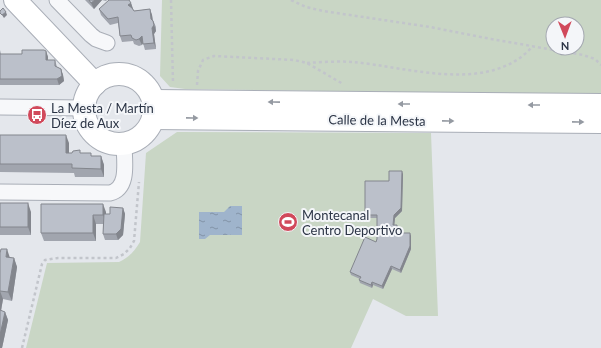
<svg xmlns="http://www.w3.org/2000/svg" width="601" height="348" viewBox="0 0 601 348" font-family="Lato,sans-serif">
  <defs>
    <pattern id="water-ripples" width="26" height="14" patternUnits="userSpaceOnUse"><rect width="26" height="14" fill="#9fb4cc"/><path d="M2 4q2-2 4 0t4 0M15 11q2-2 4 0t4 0" fill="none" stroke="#8293a7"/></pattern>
  </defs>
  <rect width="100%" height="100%" fill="#e4e7ec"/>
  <g fill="#c9d6c5" fill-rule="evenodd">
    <path d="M162,0H601V95L185,89L170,87L160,76ZM553,24H577V48H553Z"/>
    <path d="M177,132L431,133L438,316H406L373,299L351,348H26L47,263L119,262C129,257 134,252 140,242L146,153Z"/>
  </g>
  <polygon fill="url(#water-ripples)" points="230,206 242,206 242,235 210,235 205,239 199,239 199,212 224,212"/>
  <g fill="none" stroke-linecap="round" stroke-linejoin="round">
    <defs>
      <g id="street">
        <polyline points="57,0 91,35 96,39 107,43"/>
        <polyline points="0,107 83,108"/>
        <path d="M0,192L110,193C130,188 124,160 124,144"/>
      </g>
      <g id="secondary">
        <polyline points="15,0 95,84"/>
        <circle cx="119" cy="109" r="35"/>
        <polyline points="154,101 601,105"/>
        <polyline points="153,118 601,122"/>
      </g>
    </defs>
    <use href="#street" stroke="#a9aeb7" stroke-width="17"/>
    <use href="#secondary" stroke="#a9aeb7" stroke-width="24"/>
    <g stroke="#c2c5cb" stroke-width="2.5" stroke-dasharray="3 3" stroke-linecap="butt">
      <polyline points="171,0 173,83"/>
      <polyline points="291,0 306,7 323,11 430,27 491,39 583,55 595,59 601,65"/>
      <path d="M307,63C322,62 338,61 353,62C408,67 490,95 533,46"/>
      <polyline points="197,85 198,71 203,60 214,56 294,60 307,63 343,84"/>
      <polyline points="139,137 140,143"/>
      <polyline points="22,348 42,264 45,260 58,258 116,258 124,254 130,248 134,241 139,182"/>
    </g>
    <use href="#street" stroke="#f7f8fa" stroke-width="15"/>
    <use href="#secondary" stroke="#fff" stroke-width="22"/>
  </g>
  <g fill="#a1a5ae">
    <polygon points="85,0 107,0 106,1 102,0 94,9"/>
    <polygon points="131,3 133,9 134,11 150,9 152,15 153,20 156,27 156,31 154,34 156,49 145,50 143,43 142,45 139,46 134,44 133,41 122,42 120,36 118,23 110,25 101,15 99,9"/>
    <polygon points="0,50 1,54 22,54 46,51 48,57 48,60 55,60 57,67 61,69 63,75 64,81 59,85 0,85"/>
    <polygon points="0,135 69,143 69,153 81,153 92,156 101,156 104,165 104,177 75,177 74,173 0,172"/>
    <polygon points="403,174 402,211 395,218 394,225 398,228 398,233 411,236 411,249 401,273 392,269 383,289 373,285 372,288 360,283 359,280 360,279 351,275 350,272 376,242 377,239 377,218 366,218 365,215"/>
    <polygon points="0,203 31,212 31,235 0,235"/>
    <polygon points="41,204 106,212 106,214 110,214 123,208 125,214 123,235 118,240 105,240 103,234 103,224 96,224 96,241 44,241 41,233"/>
    <polygon points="0,253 10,258 14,258 17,267 12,301 3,299 1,311 5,312 8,320 2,348 0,348"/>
  </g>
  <g fill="#83868d">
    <polygon points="95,0 102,0 94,9 91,3"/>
    <polygon points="131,3 133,9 131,11 128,5"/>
    <polygon points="150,9 152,15 153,25 151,19"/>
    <polygon points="6,12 7,15 4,18 2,15"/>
    <polygon points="153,21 156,31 154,34 156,49 154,43 152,28"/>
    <polygon points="142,36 144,41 142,45 139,39"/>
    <polygon points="46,51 48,57 48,66 46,60"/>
    <polygon points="61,69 63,75 64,81 59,85 57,79"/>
    <polygon points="66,135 69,143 69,162 66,153"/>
    <polygon points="101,156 104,165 104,177 101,169"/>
    <polygon points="402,171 403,174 402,211 395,218 394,229 393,225 394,215"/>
    <polygon points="28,203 31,212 31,235 28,227"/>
    <polygon points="103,204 106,212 106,224 103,215"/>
    <polygon points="123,208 125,214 123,235 118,240 116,234"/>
    <polygon points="93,215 96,224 96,241 93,233"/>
    <polygon points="410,233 411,236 411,249 401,273 400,270"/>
    <polygon points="7,249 10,258 6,257"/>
    <polygon points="14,258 17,267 12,301 8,292"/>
    <polygon points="391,266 392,269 383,289 382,286"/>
    <polygon points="372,282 373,285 372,288 371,285"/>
    <polygon points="0,291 3,299 0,316"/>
    <polygon points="5,312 8,320 2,348 0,348 0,335"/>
  </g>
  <g fill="#bbc0ca" stroke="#83868d">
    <polygon points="89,0 95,0 91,3"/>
    <polygon points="109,0 129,0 131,3 128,5 132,8 134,11 150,9 151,19 153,21 154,25 152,28 154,43 143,44 142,36 139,39 136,40 132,38 131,35 120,36 118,17 108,19 99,9"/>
    <polygon points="3,8 6,12 2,15 0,13 0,11"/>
    <polygon points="22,50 44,50 46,51 46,60 55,60 55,66 61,69 62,76 57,79 0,79 0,54 22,54"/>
    <polygon points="0,135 66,135 66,153 72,153 73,151 80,150 80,153 91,153 91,156 101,156 101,169 72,168 72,164 0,164"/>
    <polygon points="389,171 402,171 401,208 394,215 393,225 397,225 397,233 410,233 410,246 400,270 391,266 382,286 372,282 371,285 359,280 361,277 350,272 365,237 376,242 377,239 377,215 365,215 365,181 389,181"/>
    <rect x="0" y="203" width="28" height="24"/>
    <polygon points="41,204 103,204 103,215 93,215 93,233 41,233"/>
    <polygon points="110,207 123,208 121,229 116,234 103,234 104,214 110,214"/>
    <polygon points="1,249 7,249 6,257 14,258 8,292 0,291 0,253"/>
    <polygon points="0,310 5,312 0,335"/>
  </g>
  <defs><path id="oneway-solid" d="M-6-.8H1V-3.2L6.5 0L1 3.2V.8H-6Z"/></defs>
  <g fill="#959aa2">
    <use href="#oneway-solid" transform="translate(274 102) rotate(-179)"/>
    <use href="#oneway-solid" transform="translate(404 104) rotate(-180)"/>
    <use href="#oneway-solid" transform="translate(534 105) rotate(-180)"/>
    <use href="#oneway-solid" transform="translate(192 118) rotate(1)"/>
    <use href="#oneway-solid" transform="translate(448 121) rotate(1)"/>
    <use href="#oneway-solid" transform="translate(578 122) rotate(1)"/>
  </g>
  <defs>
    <symbol id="bus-disc" viewBox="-11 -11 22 22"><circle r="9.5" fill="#d1495b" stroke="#f4f6f9"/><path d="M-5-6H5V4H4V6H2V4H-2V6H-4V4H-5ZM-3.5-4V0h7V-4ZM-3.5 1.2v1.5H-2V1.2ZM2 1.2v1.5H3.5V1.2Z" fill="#fff"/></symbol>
    <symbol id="stadium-disc" viewBox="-11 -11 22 22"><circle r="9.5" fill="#d1495b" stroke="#f4f6f9"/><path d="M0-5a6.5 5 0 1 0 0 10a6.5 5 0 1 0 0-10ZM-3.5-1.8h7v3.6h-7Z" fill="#fff"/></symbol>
  </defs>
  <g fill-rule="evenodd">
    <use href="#bus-disc" x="26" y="104" width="22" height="22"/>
    <use href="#stadium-disc" x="277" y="211" width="22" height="22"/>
  </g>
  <g text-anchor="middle" stroke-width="4" stroke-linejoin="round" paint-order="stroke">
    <g font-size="13" fill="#2b3445" stroke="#f4f6f9" text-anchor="start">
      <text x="51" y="113">La Mesta / Martín<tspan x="51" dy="15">Díez de Aux</tspan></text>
      <text x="302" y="220">Montecanal<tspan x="302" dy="15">Centro Deportivo</tspan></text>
    </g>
    <g font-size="13" fill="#2b3445" stroke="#f4f6f9">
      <text transform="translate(377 120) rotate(1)" y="5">Calle de la Mesta</text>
    </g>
  </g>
  <g transform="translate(565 36) rotate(179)"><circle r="19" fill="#f4f6f9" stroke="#a4a8b1"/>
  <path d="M0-3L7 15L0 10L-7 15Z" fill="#d1495b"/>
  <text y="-6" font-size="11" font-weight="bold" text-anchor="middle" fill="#2b3445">N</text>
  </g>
</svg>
